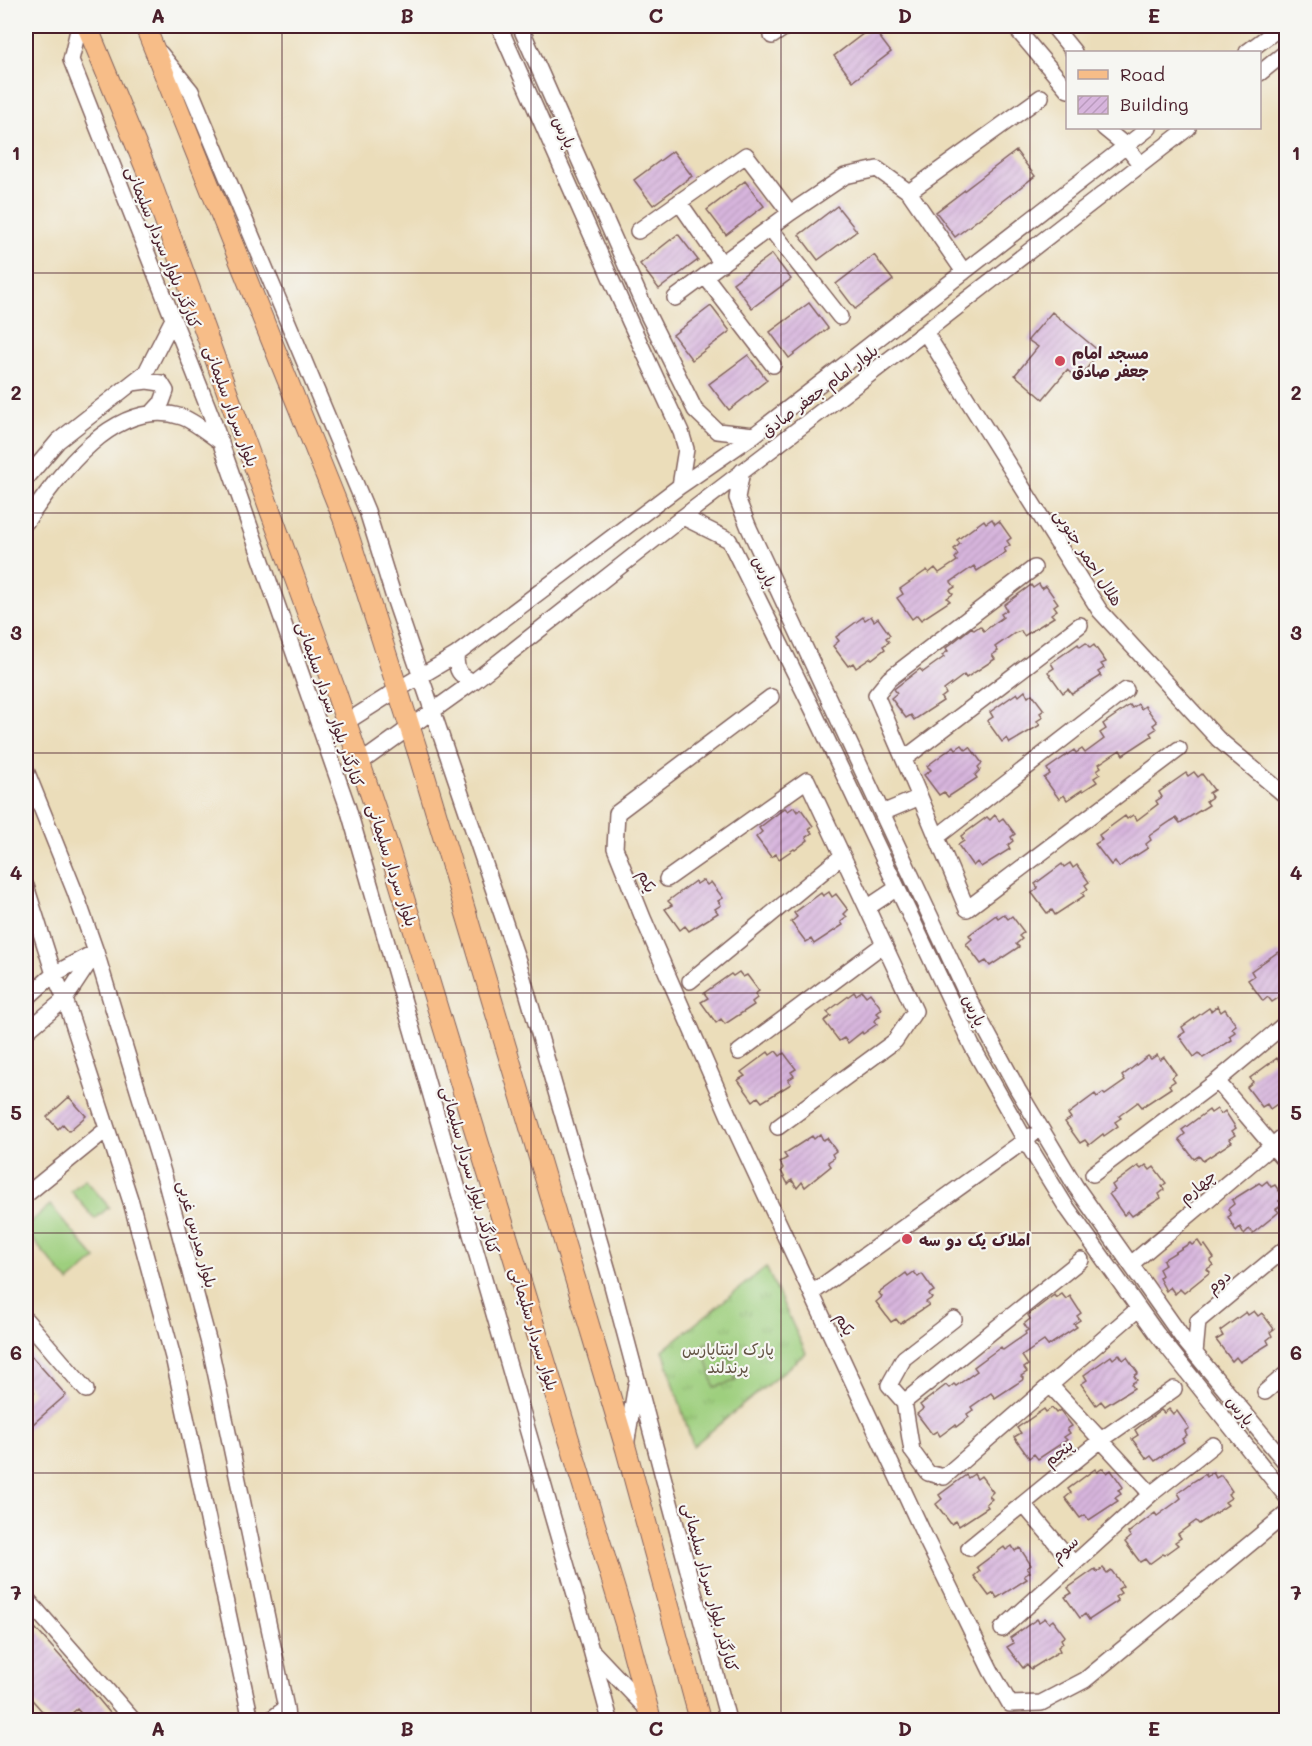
<svg xmlns="http://www.w3.org/2000/svg" width="1312" height="1746" viewBox="0 0 1312 1746" font-family="Mali,'Playpen Sans Arabic',sans-serif">
  <defs>
    <pattern id="grass-tufts" width="24" height="20" patternUnits="userSpaceOnUse" patternTransform="scale(1.5)"><rect width="24" height="20" fill="#9ecf7e"/><path d="M3 7l-1-3M5 7V3M7 7l1-3M15 17l-1-3M17 17v-4M19 17l1-3" fill="none" stroke="#8ab16d"/></pattern>
    <pattern id="building-hatch" width="6" height="6" patternUnits="userSpaceOnUse" patternTransform="scale(1.5)"><rect width="6" height="6" fill="#d7b5dd"/><path d="M-1 1l2-2M0 6l6-6M5 7l2-2" fill="none" stroke="#ba9bbe"/></pattern>
  </defs>
  <rect width="100%" height="100%" fill="#f6f6f2"/>
  <filter id="ink" filterUnits="userSpaceOnUse"><feTurbulence type="fractalNoise" baseFrequency=".0167" numOctaves="2"/><feDisplacementMap in="SourceGraphic" scale="12" xChannelSelector="R" yChannelSelector="G"/><feConvolveMatrix kernelMatrix="1 2 1 2 8 2 1 2 1" color-interpolation-filters="sRGB"/></filter>
  <filter id="wash" filterUnits="userSpaceOnUse"><feTurbulence type="fractalNoise" baseFrequency=".008" numOctaves="4" result="noise"/><feDisplacementMap in="SourceGraphic" scale="24" xChannelSelector="R" yChannelSelector="G"/><feGaussianBlur stdDeviation="1.35" result="paint"/><feColorMatrix in="noise" values="0 0 0 0 0 0 0 0 0 0 0 0 0 0 0 0 0 1.4 0 .05"/><feComposite in="paint" operator="in"/></filter>
  <g filter="url(#wash)">
    <rect width="100%" height="100%" fill="#ebddba"/>
    <path fill="url(#grass-tufts)" stroke="#747754" stroke-width="1.5" d="M766,1267l40,86 -113,93 -30,-96z"/>
    <path fill="#9ecf7e" stroke="#747754" stroke-width="1.5" d="M85,1179l24,28 -14,12 -24,-28z
      M50,1205l46,54 -27,23 -43,-50v-6z
      M725,1339l11,42 -22,6 -11,-43z"/>
    <g id="blocks">
      <path fill="url(#building-hatch)" d="M872,27l19,25 -38,29 -19,-25z
        M673,151l19,25 -39,29 -19,-25z
        M1016,151l19,25 -80,61 -19,-25z
        M745,181l19,25 -38,29 -19,-25z
        M837,206l20,25 -39,29 -19,-25z
        M678,234l20,26 -39,29 -19,-25z
        M772,254l19,25 -39,29 -19,-25z
        M874,255l19,25 -38,29 -19,-25z
        M809,303l19,25 -39,30 -19,-26z
        M711,306l19,25 -38,29 -19,-25z
        M1052,312l48,40 -22,27 -11,-9 -24,29 -28,-24 23,-28 -10,-7z
        M748,355l19,25 -38,30 -20,-26z
        M992,519l3,5 4,-3 12,17 -4,3 3,4 -6,4 2,3 -29,19 -3,-5 -23,16 4,5 -5,3 3,4 -6,4 3,3 -29,19 -4,-5 -5,4 -15,-21 6,-4 -3,-5 27,-19 2,3 6,-5 4,5 18,-12 -2,-3 3,-3 -4,-6 6,-5 -3,-4 27,-20 2,3z
        M1039,584l3,5 4,-3 12,17 -4,3 3,4 -6,4 3,3 -30,19 -3,-5 -6,2 -20,14 3,4 -6,4 3,4 -29,19 -2,-3 -20,15 2,4 -5,4 2,3 -29,19 -3,-5 -5,3 -15,-20 6,-5 -3,-4 26,-20 3,3 21,-15 -2,-2 6,-4 -2,-3 26,-21 2,3 6,-4 4,5 19,-14 -2,-3 6,-4 -3,-5 27,-20 2,3z
        M871,616l3,5 4,-3 12,17 -4,3 3,4 -6,4 2,3 -13,10 -1,-1 -15,10 -3,-5 -5,3 -15,-20 6,-5 -3,-4 27,-20 2,3z
        M1086,643l4,5 4,-3 12,17 -5,2 3,4 -6,4 3,4 -29,18 -4,-5 -5,4 -15,-21 6,-4 -3,-5 27,-19 2,3z
        M1025,691l3,6 4,-3 12,16 -4,3 3,4 -6,4 3,4 -30,18 -3,-5 -5,4 -15,-21 6,-4 -3,-5 27,-19 2,3z
        M1138,704l3,5 4,-3 12,16 -4,3 3,4 -6,4 2,3 -29,19 -3,-5 -21,14 2,3 -4,3 3,4 -6,4 3,4 -14,9 -1,-1 -15,10 -3,-5 -5,4 -15,-21 6,-4 -3,-5 27,-19 2,3 6,-4 3,4 19,-14 -4,-6 6,-4 -3,-5 27,-19 2,3z
        M962,745l4,5 4,-3 12,16 -4,4 2,3 -5,5 2,3 -29,19 -4,-5 -5,3 -15,-20 7,-5 -4,-4 27,-20 2,3z
        M1194,772l4,5 4,-3 12,16 -5,3 3,4 -6,4 3,4 -29,18 -4,-5 -5,3 -22,15 2,4 -5,4 2,4 -14,9v-1l-15,11 -4,-6 -4,4 -16,-21 7,-4 -3,-5 26,-19 2,3 6,-4 4,5 21,-16 -2,-3 6,-4 -3,-5 27,-19 2,3z
        M794,807l3,5 4,-3 12,17 -4,3 3,4 -6,4 2,3 -13,10 -1,-1 -15,10 -3,-5 -5,3 -15,-20 6,-5 -3,-4 26,-20 3,3z
        M995,815l4,6 4,-3 12,16 -4,3 2,4 -5,4 2,4 -29,18 -4,-5 -4,4 -15,-21 6,-4 -3,-5 26,-19 3,3z
        M1070,863l3,5 4,-3 12,17 -4,3 3,4 -6,4 2,3 -29,19 -3,-5 -5,3 -15,-20 6,-5 -3,-4 27,-20 2,3z
        M703,880l4,5 4,-3 12,16 -5,3 3,4 -6,4 3,4 -29,18 -4,-5 -5,4 -15,-21 7,-4 -4,-4 27,-20 2,3z
        M829,892l3,5 4,-3 12,16 -4,4 3,3 -6,5 2,3 -29,19 -3,-5 -5,3 -15,-20 6,-5 -3,-4 27,-20 2,3z
        M1004,914l4,5 4,-3 12,16 -5,4 3,3 -6,5 3,3 -29,19 -4,-5 -5,3 -15,-20 6,-5 -3,-4 27,-20 2,3z
        M1287,950v42l-15,10 -4,-5 -5,4 -15,-21 6,-4 -3,-5 27,-19 2,2z
        M739,972l4,5 4,-2 12,16 -4,3 2,4 -5,4 2,3 -29,19 -4,-5 -5,4 -15,-21 7,-4 -4,-5 27,-19 2,2z
        M862,991l4,5 4,-3 12,16 -5,4 3,3 -6,5 3,3 -14,10 -1,-2 -14,11 -4,-5 -5,3 -15,-20 7,-5 -4,-4 27,-20 2,3z
        M1217,1006l4,6 4,-3 11,16 -4,3 3,4 -6,4 3,4 -29,18 -4,-5 -5,4 -15,-21 6,-4 -3,-5 27,-19 2,3z
        M776,1051l4,5 4,-3 12,16 -5,3 3,4 -6,4 3,4 -29,18 -4,-5 -5,4 -15,-21 7,-4 -4,-4 27,-20 2,3z
        M1157,1055l3,5 4,-3 12,17 -4,3 3,4 -6,4 2,3 -29,19 -4,-5 -19,14 2,2 -6,4 3,4 -14,10 -1,-2 -14,11 -4,-5 -5,3 -15,-21 6,-4 -3,-4 27,-20 2,3 6,-4 2,2 20,-14 -3,-5 26,-20 3,3z
        M1287,1056v41l-17,12 -3,-5 -5,3 -15,-20 6,-5 -3,-4 27,-20 2,3z
        M69,1097l17,19 -17,15 -6,-7 -5,5 -11,-12z
        M1217,1109l4,5 4,-3 11,17 -4,3 3,4 -6,4 3,3 -29,19 -4,-5 -5,3 -15,-20 6,-5 -3,-4 27,-20 2,3z
        M820,1134l3,6 4,-2 9,13 -4,3 2,4 -6,4 3,4 -26,21 -3,-5 -5,6 -5,-8 -4,4 -7,-13 2,-3 -3,-6 7,-4 -3,-4 28,-18 2,3z
        M1146,1165l4,5 4,-3 12,16 -4,3 2,4 -5,4 2,4 -29,18 -4,-5 -4,4 -15,-21 6,-4 -3,-5 26,-19 3,3z
        M1267,1181l4,6 4,-2 9,13 -5,3 3,4 -6,4 3,3 -26,21 -4,-4 -5,5 -4,-7 -4,4 -8,-14 3,-2 -3,-6 6,-5 -2,-4 27,-17 3,2z
        M1198,1241l4,6 3,-2 9,13 -4,3 3,4 -6,4 3,3 -26,21 -4,-4 -5,5 -5,-7 -4,4 -7,-13 3,-3 -3,-6 6,-4 -2,-5 27,-17 2,2z
        M914,1272l4,5 4,-3 12,17 -5,3 3,4 -6,4 3,3 -29,19 -4,-5 -5,3 -15,-20 6,-5 -3,-4 27,-20 2,3z
        M1062,1294l4,5 4,-3 11,17 -4,3 3,4 -6,4 3,3 -29,19 -4,-5 -22,15 6,9 -4,3 3,4 -6,4 3,3 -29,19 -4,-5 -20,14 2,3 -6,4 2,3 -13,10 -1,-2 -15,11 -3,-5 -5,3 -15,-20 6,-5 -3,-4 26,-20 3,3 5,-4 2,2 21,-15 -3,-4 16,-12 11,-8 2,3 23,-16 -1,-2 3,-2 -4,-6 6,-5 -2,-4 26,-20 2,3z
        M1254,1311l4,5 4,-3 12,16 -4,3 2,4 -5,4 2,4 -29,18 -4,-5 -4,4 -16,-21 7,-4 -3,-5 26,-19 2,3z
        M26,1350l40,45 -40,35v-30l8,-8 -8,-9z
        M1119,1354l4,6 4,-3 11,16 -4,3 3,4 -6,4 3,4 -29,18 -4,-5 -5,4 -15,-21 6,-4 -3,-5 27,-19 2,3z
        M1052,1408l4,5 4,-3 12,16 -5,3 3,4 -6,4 3,3 -29,19 -4,-5 -5,4 -15,-21 7,-4 -4,-5 27,-19 2,3z
        M1169,1409l4,5 4,-3 12,17 -4,3 2,4 -5,4 2,3 -29,19 -4,-5 -4,3 -15,-20 6,-4 -3,-5 26,-20 3,3z
        M1103,1468l4,5 4,-3 12,17 -5,3 3,4 -6,4 3,3 -29,19 -4,-5 -5,3 -15,-20 6,-5 -3,-4 27,-20 2,3z
        M1213,1472l3,6 5,-3 11,16 -4,3 3,4 -6,4 3,3 -29,19 -3,-3 -18,13 3,4 -6,4 3,3 -14,10 -1,-1 -14,10 -4,-5 -5,3 -15,-20 6,-5 -3,-4 27,-20 2,3 18,-13 6,-5 -3,-5 16,-12 11,-7 2,3z
        M974,1474l3,5 4,-3 12,16 -4,4 3,3 -6,5 2,3 -29,19 -3,-5 -5,3 -15,-20 6,-5 -3,-4 27,-20 2,3z
        M1012,1546l3,5 5,-3 11,17 -4,3 3,4 -6,4 3,3 -30,19 -3,-5 -5,3 -15,-20 6,-5 -3,-4 27,-20 2,3z
        M1103,1568l4,5 4,-3 12,16 -5,3 3,4 -6,4 3,4 -29,19 -4,-6 -5,4 -15,-21 7,-4 -4,-5 27,-19 2,3z
        M26,1618l69,77 21,25h-29l-10,-11 -13,11h-14l-24,-27z
        M1045,1618l4,5 4,-3 12,16 -4,3 2,4 -5,4 2,4 -29,18 -4,-5 -4,4 -16,-21 7,-4 -4,-5 27,-19 2,3z"/>
    </g>
  </g>
  <g filter="url(#ink)">
    <use href="#blocks" fill-opacity="0" stroke="#82625d" stroke-width="1.5"/>
    <g fill="none" stroke-linecap="round" stroke-linejoin="round">
      <g stroke="#82625d" stroke-width="18">
        <path id="minor" d="M79,26l-8,34 140,355 137,393 243,842 19,70
          M499,26l131,296 51,110 5,17 -6,37
          M520,26l127,287 48,97 22,21 37,4
          M1014,26l54,64
          M1053,26l21,26
          M772,36l15,-10
          M1247,52l35,-26
          M160,53l31,38 176,420 27,87 124,363 91,313 119,446
          M1260,73l26,-21
          M1104,128l22,18 14,18
          M909,192l132,-95
          M679,202l43,62
          M770,228l70,89
          M638,231l108,-76 44,58
          M705,276l68,89
          M675,298l115,-85 55,-37 32,-7 32,23 55,80
          M925,332l175,279 118,128 68,57
          M132,383l15,-2 14,2 5,8 -4,11 -10,11
          M742,471l-5,27 12,30 219,469 50,93 58,97 108,153 102,123
          M26,479l32,-38 88,-69 27,-53
          M683,517l46,23 85,172 158,334 53,94 40,65 92,129 129,162
          M26,522c33,-47 89,-127 156,-105 12,4 28,18 39,25
          M456,655c0,16 3,20 17,27
          M771,697l-154,116 -2,35 28,70 85,196 199,427 64,130 19,33 31,-1 44,-23 201,-166
          M345,723l52,-33 59,-35 224,-169 74,-51 395,-307
          M904,759l176,-134
          M360,763l113,-81 210,-165 242,-185 263,-204
          M26,770l49,122 21,60 69,227 45,168 76,361 1,12
          M920,797l47,112 212,-160
          M882,813l38,-16 -44,-102 13,-16 145,-111
          M937,837l189,-147
          M667,879l140,-99 60,128
          M26,886l28,88 11,25 66,203 43,159 77,359
          M690,981l152,-125
          M26,999l28,-25 39,-21
          M1286,1023l-69,58 69,81
          M26,1032l39,-33 31,-47
          M739,1052l145,-108
          M778,1127l117,-86 20,-30 -48,-103 30,-20
          M1093,1174l124,-93
          M26,1195l81,-66
          M1081,1260l-177,142 8,49 16,22 16,4 194,-168
          M1131,1264l155,-130
          M812,1293l219,-157
          M26,1320l60,70
          M1195,1353l3,-32 88,-73
          M1265,1392l21,-18
          M904,1402l-15,-17 15,-27 50,-39
          M626,1446l10,-62
          M1151,1494l62,-49
          M1023,1504l51,60
          M969,1548l132,-108 73,-51
          M26,1598l107,122
          M1002,1629l149,-135 -101,-109
          M593,1652l54,57
          M270,1720l16,-12"/>
      </g>
      <g stroke="#82625d" stroke-width="22">
        <path id="major" d="M87,26l61,148 187,515 54,160 236,774 26,97
          M145,26l198,492 76,238 207,693 74,271"/>
      </g>
      <use href="#minor" stroke="#fff" stroke-width="15"/>
      <use href="#major" stroke="#f7bd88" stroke-width="20"/>
    </g>
  </g>
  <path fill="none" stroke="#4a1f2b" stroke-width="1.5" stroke-opacity="0.55" d="M282,26v1694M531,26v1694M781,26v1694M1030,26v1694M26,273h1260M26,513h1260M26,753h1260M26,993h1260M26,1233h1260M26,1473h1260"/>
  <g fill="#d1495b" stroke="#f6f6f2" stroke-width="2">
    <circle cx="1060" cy="361" r="6"/>
    <circle cx="907" cy="1239" r="6"/>
  </g>
  <g text-anchor="middle" dominant-baseline="central" stroke-width="4.5" stroke-linejoin="round" paint-order="stroke">
    <g font-size="16" fill="#4a1f2b" stroke="#f6f6f2">
      <text transform="translate(565 132) rotate(66)">پارس</text>
      <text transform="translate(164 247) rotate(68)">کنارگذر بلوار سردار سلیمانی</text>
      <text transform="translate(819 390) rotate(-37)">بلوار امام جعفر صادق</text>
      <text transform="translate(232 406) rotate(70)">بلوار سردار سلیمانی</text>
      <text transform="translate(1089 557) rotate(57)">هلال احمر جنوبی</text>
      <text transform="translate(765 571) rotate(63)">پارس</text>
      <text transform="translate(331 704) rotate(71)">کنارگذر بلوار سردار سلیمانی</text>
      <text transform="translate(393 865) rotate(72)">بلوار سردار سلیمانی</text>
      <text transform="translate(648 881) rotate(68)">یکم</text>
      <text transform="translate(975 1010) rotate(64)">پارس</text>
      <text transform="translate(471 1170) rotate(74)">کنارگذر بلوار سردار سلیمانی</text>
      <text transform="translate(1197 1186) rotate(-40)">چهارم</text>
      <text transform="translate(198 1234) rotate(75)">بلوار مدرس غربی</text>
      <text transform="translate(1218 1281) rotate(-40)">دوم</text>
      <text transform="translate(846 1324) rotate(65)">یکم</text>
      <text transform="translate(535 1329) rotate(73)">بلوار سردار سلیمانی</text>
      <text transform="translate(1241 1410) rotate(51)">پارس</text>
      <text transform="translate(1058 1452) rotate(-39)">پنجم</text>
      <text transform="translate(1064 1548) rotate(-42)">سوم</text>
      <text transform="translate(711 1587) rotate(75)">کنارگذر بلوار سردار سلیمانی</text>
    </g>
    <g font-size="16" font-weight="bold" fill="#4a1f2b" stroke="#f6f6f2" text-anchor="start">
      <text x="1072" y="352">مسجد امام<tspan x="1072" dy="18">جعفر صادق</tspan></text>
      <text x="919" y="1239">املاک یک دو سه</text>
    </g>
    <g font-size="16" fill="#635444" stroke="#f6f6f2">
      <text x="728" y="1348">پارک اینتاپارس<tspan x="728" dy="18">پرندلند</tspan></text>
    </g>
  </g>
  <rect width="1312" height="1746" fill="none" stroke="#f6f6f2" stroke-width="66"/>
  <rect x="1066" y="51" width="195" height="78" fill="#f6f6f2" stroke="#b1a0a2" stroke-width="1.5"/>
  <rect x="1078" y="70" width="30" height="9" fill="#f7bd88" stroke="#b1a0a2" stroke-width="1.5"/>
  <text x="1120" y="81" font-size="18" fill="#4a1f2b">Road</text>
  <rect x="1078" y="96" width="30" height="18" fill="url(#building-hatch)" stroke="#b1a0a2" stroke-width="1.5"/>
  <text x="1120" y="111" font-size="18" fill="#4a1f2b">Building</text>
  <rect x="33" y="33" width="1246" height="1680" fill="none" stroke="#4a1f2b" stroke-width="2"/>
  <g font-size="20" text-anchor="middle" font-weight="bold" fill="#4a1f2b">
    <text x="158" y="23">A</text>
    <text x="407" y="23">B</text>
    <text x="656" y="23">C</text>
    <text x="905" y="23">D</text>
    <text x="1154" y="23">E</text>
    <text x="16" y="160">1</text>
    <text x="1296" y="160">1</text>
    <text x="16" y="400">2</text>
    <text x="1296" y="400">2</text>
    <text x="16" y="640">3</text>
    <text x="1296" y="640">3</text>
    <text x="16" y="880">4</text>
    <text x="1296" y="880">4</text>
    <text x="16" y="1120">5</text>
    <text x="1296" y="1120">5</text>
    <text x="16" y="1360">6</text>
    <text x="1296" y="1360">6</text>
    <text x="16" y="1600">7</text>
    <text x="1296" y="1600">7</text>
    <text x="158" y="1736">A</text>
    <text x="407" y="1736">B</text>
    <text x="656" y="1736">C</text>
    <text x="905" y="1736">D</text>
    <text x="1154" y="1736">E</text>
  </g>
</svg>
